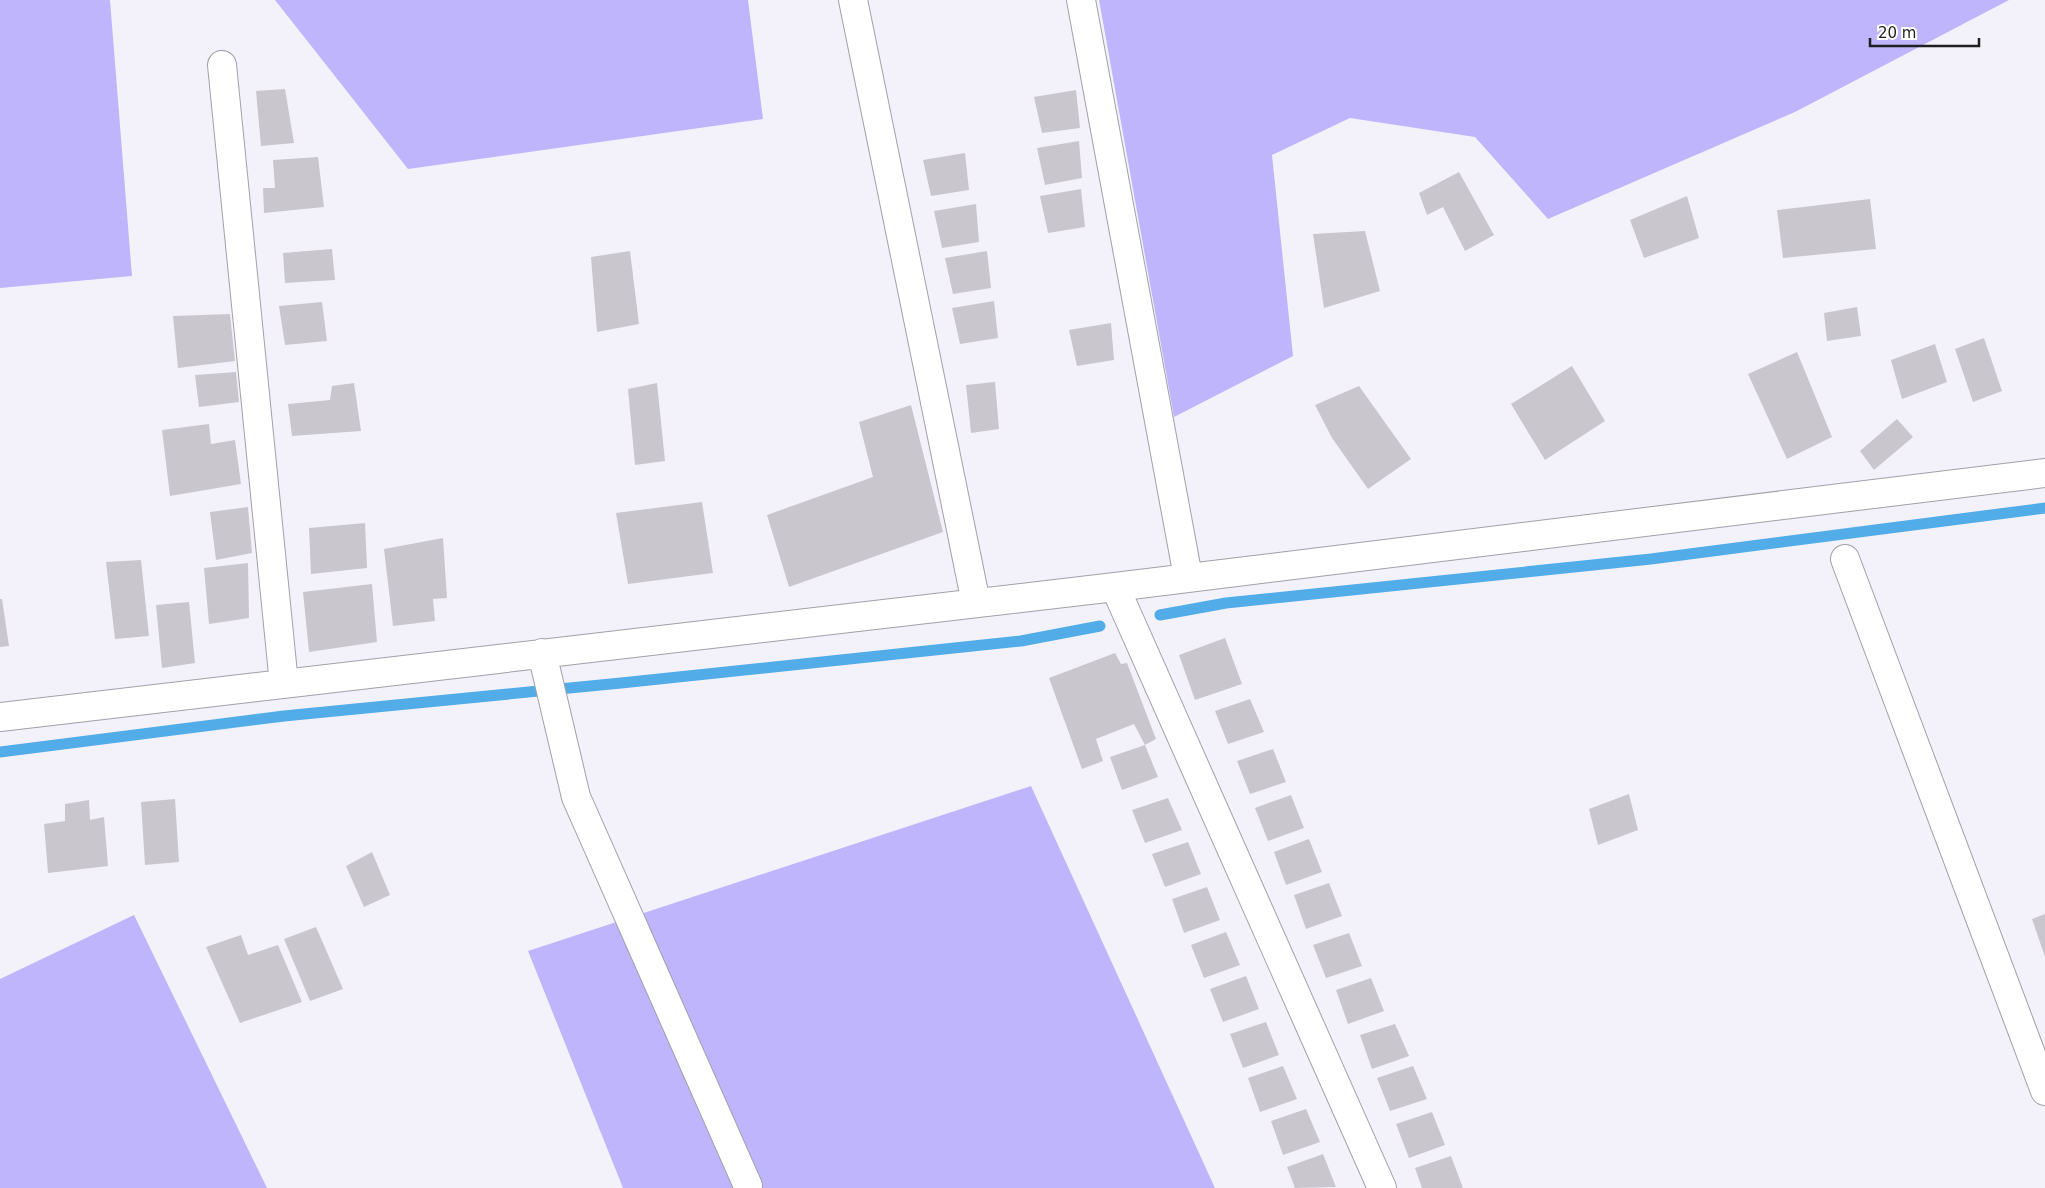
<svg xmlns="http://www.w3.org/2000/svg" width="2045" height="1188" viewBox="0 0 2045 1188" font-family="'DejaVu Sans',sans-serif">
  <rect width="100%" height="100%" fill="#f3f2fb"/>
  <path fill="#bfb5fd" d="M0,0h110l22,276 -132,12z
    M275,0h473l15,119 -355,50z
    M1099,0h910l-214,112 -247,107 -73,-82 -125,-19 -78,37 21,201 -119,61z
    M1031,786l184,402h-592l-95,-237z
    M134,915l133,273h-267v-209z"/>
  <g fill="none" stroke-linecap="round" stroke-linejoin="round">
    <path stroke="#51ace7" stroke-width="11" d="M1160,615l66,-12 425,-44 394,-51
      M0,752l284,-36 337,-33 400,-42 79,-15"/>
  </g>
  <path fill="#cac6ce" d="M285,89l9,54 -33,3 -5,-55z
    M1076,90l4,38 -38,5 -8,-36z
    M1079,141l3,37 -37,7 -8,-37z
    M965,153l4,37 -38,6 -8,-36z
    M318,157l6,50 -60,6 -1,-25h12l-2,-28z
    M1459,172l35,63 -29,16 -22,-44 -16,8 -8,-22z
    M1081,189l4,38 -37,6 -8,-37z
    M1687,196l12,42 -55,20 -14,-38z
    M1870,199l6,50 -93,9 -6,-48z
    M976,204l3,38 -37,6 -8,-37z
    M1365,231l15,60 -56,17 -11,-74z
    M332,249l3,31 -50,3 -2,-30z
    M630,251l9,73 -42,8 -6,-75z
    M987,251l4,37 -38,6 -8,-36z
    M994,301l4,37 -38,6 -8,-36z
    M322,302l5,39 -42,4 -6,-39z
    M1857,307l4,29 -34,5 -3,-28z
    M230,314l5,47 -57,7 -5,-52z
    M1111,323l3,37 -37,6 -8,-36z
    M1984,338l18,53 -29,11 -18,-53z
    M1935,344l12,38 -45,17 -11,-39z
    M1797,352l35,85 -45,22 -39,-85z
    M1572,366l33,55 -60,39 -34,-56z
    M236,372l3,30 -40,5 -4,-32z
    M995,382l4,47 -28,4 -5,-48z
    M354,383l7,48 -69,5 -4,-32 42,-4 2,-14z
    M657,383l8,78 -30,4 -7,-76z
    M1359,386l52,73 -43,30 -36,-51 -17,-33z
    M911,405l32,127 -154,55 -22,-72 106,-38 -14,-55z
    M1897,419l16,18 -39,33 -14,-19z
    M209,424l2,20 24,-4 6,44 -71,12 -8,-66z
    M702,502l11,71 -85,11 -12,-71z
    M248,507l4,46 -36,7 -6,-48z
    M365,523l2,45 -56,6 -2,-46z
    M443,538l4,60 -14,1 2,22 -42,5 -9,-77z
    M141,560l8,76 -34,3 -9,-77z
    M248,563l1,55 -40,6 -5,-56z
    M372,584l5,58 -68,10 -6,-60z
    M0,599h2l7,47 -9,1z
    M189,602l6,61 -33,5 -6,-63z
    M1225,638l17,46 -47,16 -16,-45z
    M1115,653l6,11 6,-1 29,76 -11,6 -11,-21 -38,15 7,22 -21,8 -33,-91z
    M1250,699l14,33 -36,12 -13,-33z
    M1145,745l13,32 -36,13 -12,-33z
    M1273,749l13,33 -36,12 -13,-33z
    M1629,794l9,36 -40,15 -9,-36z
    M1291,795l13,33 -36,13 -13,-33z
    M1168,798l14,32 -37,13 -13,-33z
    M175,799l4,63 -34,3 -4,-63z
    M89,800l1,20 14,-3 4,49 -60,7 -4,-49 21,-3v-17z
    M1309,839l13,33 -36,13 -12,-33z
    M1188,842l13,32 -36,13 -13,-33z
    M372,852l18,43 -26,12 -18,-41z
    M1329,883l13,33 -36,13 -12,-34z
    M1207,887l13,33 -36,13 -12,-34z
    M2045,914v43l-13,-38z
    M316,927l27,62 -33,12 -26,-62z
    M1226,932l14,33 -36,13 -13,-33z
    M1349,933l13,33 -36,12 -13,-33z
    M241,935l7,20 30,-10 24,57 -62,21 -34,-76z
    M1246,976l13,33 -36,13 -13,-33z
    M1371,978l13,33 -36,13 -12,-34z
    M1266,1022l13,33 -36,13 -13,-34z
    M1395,1024l14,32 -37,13 -12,-34z
    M1283,1066l14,33 -37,13 -12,-34z
    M1413,1066l14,33 -37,12 -13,-33z
    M1306,1109l14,33 -37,13 -12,-34z
    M1432,1112l13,33 -36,13 -13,-34z
    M1323,1154l13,33 -41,1 -8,-21z
    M1451,1156l12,32h-41l-7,-20z"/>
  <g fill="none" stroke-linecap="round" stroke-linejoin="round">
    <g stroke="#a0a0a8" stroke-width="30">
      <path id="minor" d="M853,0l123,603
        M1081,0l107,577
        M222,65l62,619
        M1845,559l200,532
        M1115,587l267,601
        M542,653l34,144 172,389
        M0,717l1115,-130 930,-114"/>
    </g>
    <use href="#minor" stroke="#fff" stroke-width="28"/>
  </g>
  <path d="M1870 38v8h109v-8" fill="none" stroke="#1f1f22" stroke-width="2.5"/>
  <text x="1878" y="38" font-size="15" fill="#1f1f22" stroke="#ffffff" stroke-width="4" paint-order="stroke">20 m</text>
</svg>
